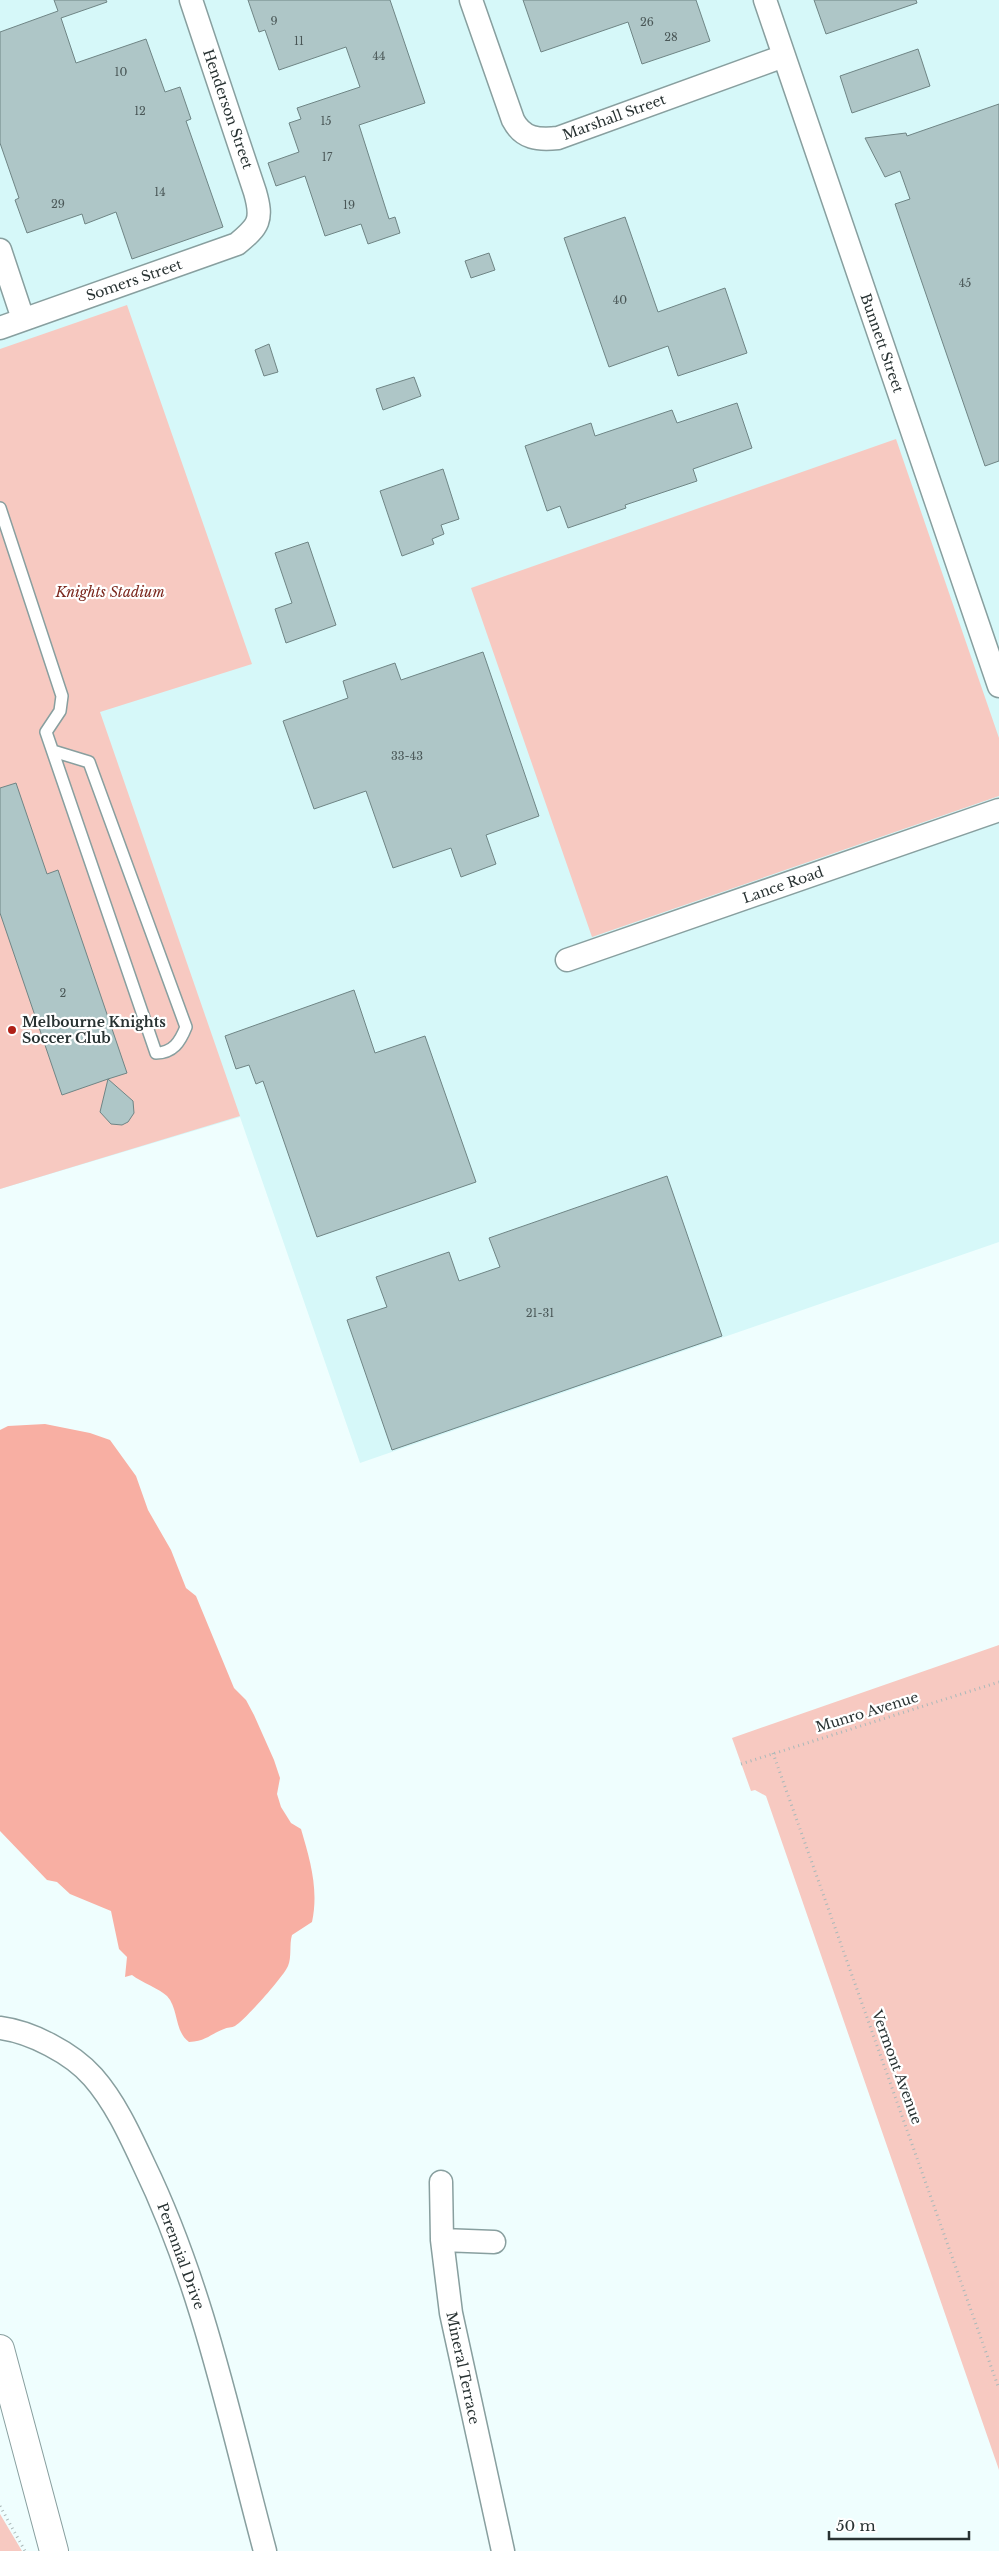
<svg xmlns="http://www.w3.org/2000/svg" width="999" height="2551" viewBox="0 0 999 2551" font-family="'Libre Baskerville',serif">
  <rect width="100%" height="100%" fill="#effefe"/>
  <path fill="#d6f8f9" d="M0,0h999v1242l-639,221 -120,-346 -240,72z"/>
  <path fill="#f7c9c1" d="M127,305l125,359 -152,48 140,404 -240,73v-840z
    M896,439l103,299v58l-407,141 -121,-349z
    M999,1645v825l-233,-674 -11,-6 -4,1 -19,-53z
    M0,2514l22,37h-22z"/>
  <path fill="#f8afa3" d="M45,1424l45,9 20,7 26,36 12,34 23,40 15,38 10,8 38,92 12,12 8,15 20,45 6,18 -3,16 4,13 10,16 10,6c9,31 18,60 11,93l-20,13c-3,10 0,22 -4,31 -4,10 -43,54 -53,60 -3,2 -8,1 -11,3 -14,5 -17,12 -35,13 -15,-11 -10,-33 -22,-46 -7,-7 -26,-14 -35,-21l-7,2 2,-20 -8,-8 -8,-38 -41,-17 -13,-12 -10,-2 -47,-49v-401l8,-4z"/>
  <path fill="#aec6c7" stroke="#6f8585" d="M54,0h52l1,2 -46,16 15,45 70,-24 19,53 15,-5 11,32 -5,2 37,106 -91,32 -16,-47 -31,12 -3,-10 -55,19 -12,-33 4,-2 -19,-55v-111l58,-21z
    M248,0h142l35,103 -66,22 30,94 6,-2 5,16 -32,11 -7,-20 -36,12 -20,-60 -29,10 -8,-23 31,-11 -10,-29 12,-4 -4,-11 63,-21 -14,-40 -67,23 -14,-40 -6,2z
    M523,0h173l14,41 -68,23 -14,-42 -87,30z
    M814,0h102l1,3 -91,31z
    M918,49l12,37 -78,27 -12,-37z
    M999,104v357l-14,5 -90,-262 15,-5 -10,-28 -15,6 -20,-39 41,-5 1,3z
    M625,217l33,95 67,-24 22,65 -69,23 -10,-30 -59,21 -45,-129z
    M489,253l6,17 -24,8 -6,-17z
    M269,344l9,28 -14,4 -9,-26z
    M414,377l7,19 -38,14 -7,-21z
    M737,403l15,45 -59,21 4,12 -72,24 1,3 -58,20 -8,-22 -13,5 -22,-65 66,-23 4,13 77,-26 5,13z
    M443,469l16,50 -18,6 3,9 -12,5 2,5 -32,12 -22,-65z
    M308,542l28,83 -50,18 -11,-34 17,-6 -17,-50z
    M483,652l56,164 -53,19 10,29 -35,13 -10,-29 -58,20 -27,-77 -52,18 -31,-88 65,-23 -5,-17 52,-18 6,17z
    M16,783l31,91 11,-4 69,203 -19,6 25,22 1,12 -6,9 -6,3 -11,-1 -11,-12 8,-33 -46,16 -62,-182v-125z
    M354,990l21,63 50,-17 51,146 -159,55 -54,-156 -7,3 -7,-19 -13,4 -11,-33z
    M667,1176l55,160 -330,114 -45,-130 40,-13 -11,-30 73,-25 10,29 41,-14 -11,-29z"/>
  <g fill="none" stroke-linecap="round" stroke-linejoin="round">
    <g stroke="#889f9f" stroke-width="14">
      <path id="lane" d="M0,508l62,188 -2,15 -14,21 110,321c17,0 24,-11 30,-26l-97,-265 -36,-11"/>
    </g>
    <g stroke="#889f9f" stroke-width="25">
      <path id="street" d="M471,0l42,120c10,19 25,20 45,18l226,-82
        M765,0l234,686
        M0,250l23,69
        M0,328l237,-84c22,-18 26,-24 18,-52l-64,-192
        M567,960l432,-150
        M0,2028c31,4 72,25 93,49 22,25 37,58 51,88 59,122 86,256 121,386
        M441,2182l1,58 9,73 52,238
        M442,2240l52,2"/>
    </g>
    <g stroke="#889f9f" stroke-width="30">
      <path id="secondary" d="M0,2349l54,202"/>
    </g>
    <path stroke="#abb9b9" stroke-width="3" stroke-dasharray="1 4" stroke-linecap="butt" d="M773,1753l226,636
      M741,1764l258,-82
      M0,2506l25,45"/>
    <use href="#lane" stroke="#fff" stroke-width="11"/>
    <use href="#street" stroke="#fff" stroke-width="22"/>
    <use href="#secondary" stroke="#fff" stroke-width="28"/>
  </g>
  <circle fill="#b02016" stroke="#fff" stroke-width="2" cx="12" cy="1030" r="5"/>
  <g text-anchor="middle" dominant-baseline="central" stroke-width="4.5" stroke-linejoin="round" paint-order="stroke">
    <g font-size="11" fill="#4a5757">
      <text x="274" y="21">9</text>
      <text x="647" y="22">26</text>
      <text x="671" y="37">28</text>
      <text x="299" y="41">11</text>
      <text x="379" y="56">44</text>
      <text x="121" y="72">10</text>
      <text x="140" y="111">12</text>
      <text x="326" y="121">15</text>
      <text x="327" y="157">17</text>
      <text x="160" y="192">14</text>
      <text x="58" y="204">29</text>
      <text x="349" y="205">19</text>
      <text x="965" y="283">45</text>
      <text x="620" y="300">40</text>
      <text x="407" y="756">33-43</text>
      <text x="63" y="993">2</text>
      <text x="540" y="1313">21-31</text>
    </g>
    <g font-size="14" fill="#283232" stroke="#fff">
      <text transform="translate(228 109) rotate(71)">Henderson Street</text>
      <text transform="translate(614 117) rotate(-20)">Marshall Street</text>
      <text transform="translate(134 280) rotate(-19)">Somers Street</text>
      <text transform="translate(882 343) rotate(71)">Bunnett Street</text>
      <text transform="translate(783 885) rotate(-19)">Lance Road</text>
      <text transform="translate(867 1712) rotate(-17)">Munro Avenue</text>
      <text transform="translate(897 2067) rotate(70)">Vermont Avenue</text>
      <text transform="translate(181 2256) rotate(70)">Perennial Drive</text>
      <text transform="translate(463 2368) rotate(78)">Mineral Terrace</text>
    </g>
    <g font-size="14" font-style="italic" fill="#7b281e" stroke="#fff">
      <text x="110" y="592">Knights Stadium</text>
    </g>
    <g font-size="14" font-weight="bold" fill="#283232" stroke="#fff" text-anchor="start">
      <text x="22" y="1022">Melbourne Knights<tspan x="22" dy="16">Soccer Club</tspan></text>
    </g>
  </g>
  <path d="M829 2531v8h140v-8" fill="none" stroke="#283232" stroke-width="2.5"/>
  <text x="836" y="2531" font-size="15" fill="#283232" stroke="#ffffff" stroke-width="4" paint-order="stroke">50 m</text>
</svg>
